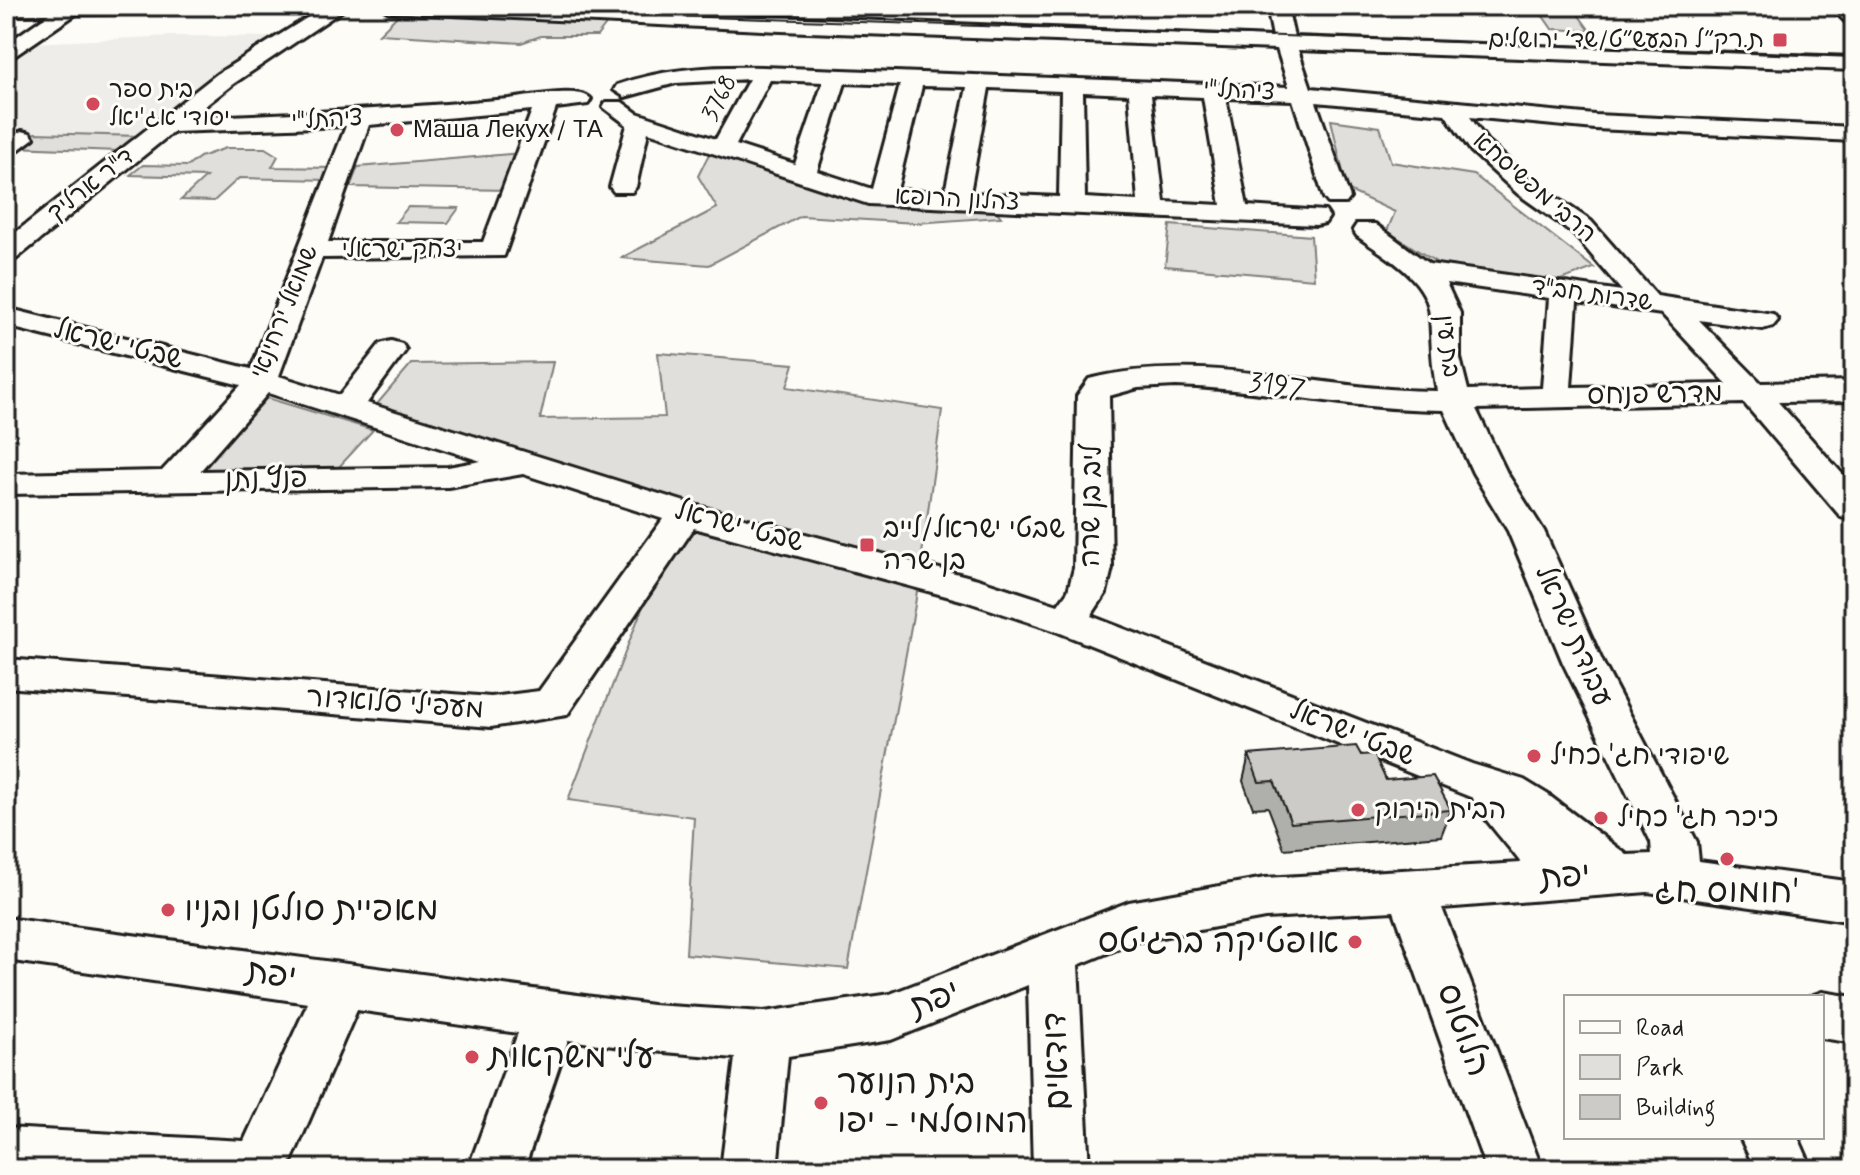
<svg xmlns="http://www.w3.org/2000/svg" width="1860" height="1175" viewBox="0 0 1860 1175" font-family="Mynerve,'Playpen Sans Hebrew',sans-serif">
  <rect width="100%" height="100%" fill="#fdfcf7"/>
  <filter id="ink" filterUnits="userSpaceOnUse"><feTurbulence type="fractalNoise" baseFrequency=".0125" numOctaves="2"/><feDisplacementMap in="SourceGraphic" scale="16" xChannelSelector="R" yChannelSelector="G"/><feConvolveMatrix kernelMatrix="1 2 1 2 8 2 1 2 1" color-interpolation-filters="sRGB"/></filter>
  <g filter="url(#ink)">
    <path fill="#eeede9" d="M172,36l109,1 -63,39 -80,60 -132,-4v-74l27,-15z"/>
    <path fill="#e0dfdb" stroke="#7e7e7c" stroke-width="2" d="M1536,6h36l18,25 -38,-2z
      M403,10l205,12 -11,14h-56l-20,7 -142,-9z
      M1331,120l49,7 11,35 83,13 120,93 -36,13 -103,-7 -68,-43 8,-19 -48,-22z
      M35,133l103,3 -20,15 -103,-4z
      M226,148h39l13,8 -6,11 62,1 -5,12 -90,-2 -25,23 -33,-1 25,-23 -76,-2 13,-10 45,1 12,-9z
      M711,150l138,47 144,10 8,10 -85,6 -115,-7 -92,49 -88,-7 96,-50 -19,-32z
      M522,153l-14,37 -158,-3 8,-20z
      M408,207l51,1 -11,15 -52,-1z
      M1170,225l141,11 3,43 -149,-13z
      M658,353l136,11 -7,23 155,23 -27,195 -67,364 -162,-15 8,-137 -126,-17 77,-199 55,-89 -328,-102 39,-46 142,-2 -13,57 125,-2z
      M267,398l106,32 -35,38 -138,4z"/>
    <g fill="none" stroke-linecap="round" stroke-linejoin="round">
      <g stroke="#1c1c1c" stroke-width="6">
        <path id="minor" d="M6,6h182l-10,6 -102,2 -63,43 -7,2v-15l43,-30 -43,1z
          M326,6h23l-116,78 -42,33c106,-3 212,-9 318,-18 17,-2 72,-13 82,0l-3,5 -32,4 -52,148 -182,2 -43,118 61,19 40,-51 11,-3 11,3 4,6 -39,53 331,103 280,73 80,26 10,-14 6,-23 3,-172 12,-17c116,-29 231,12 348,12 -6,-28 -5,-48 -7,-75 -2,-38 -46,-60 -73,-80l-4,-6 4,-6h18l54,40 193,27 -49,-58 -55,-39 -47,-43 -26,-37 -129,-12 34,96 -4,5h-18l-4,-5 -31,-98 -67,-2 21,108 78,5 4,6 -4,6 -9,2 -448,-21 -220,-72 -12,55 -4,5h-18l-4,-5 17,-62 -24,-18 3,-5h16l15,11 79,26 33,-60 -73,4 -51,14 -11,-7 3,-5c48,-17 96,-19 146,-18l526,20 -12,-38 -496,-18 -392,-19 -10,-6h131l763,31 -6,-31h20l7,31 560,21v12l-556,-20 13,38 284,27 259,12v14l-259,-12 -125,-12 17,24 49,43 55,37 66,75 116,18 5,6 -5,6 -10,3 -64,-9 62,63 93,-2v20l-76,1 76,85v33l-13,-3 -97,-114 -268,6 31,64 37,58 59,132 94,179 2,19 155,21v40l-206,-30 -206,16 100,261h-56l-92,-258 -129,7 -131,24 -56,23 11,204h-56l-5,-184 -137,55 -103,16 -11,113h-56l14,-111 -83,-7 -84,-11 -44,129h-56l50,-136 -161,-23 -69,159h-282v-41l238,13 64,-138 -302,-43v-42l646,87 112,7 126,-18 239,-92 136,-24 256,-15c-11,-16 -44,-51 -48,-65l-420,-168 -88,-29 -271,-73 -127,187 -76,12 -485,-40v-28l485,38 48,-6 124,-172 -140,-45 -75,13 -442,7v-20l156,-3 79,-86 -235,-59v-18l245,61 95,-243 -173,6 -157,127 -10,2v-21l211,-166zM770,80l53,2 -28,82 -59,-19zM845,83l55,2 -28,104 -55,-18zM922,86l45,1 -22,105 -48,-2zM989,88l72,3 -2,106 -89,-4zM1083,92l46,2 9,107 -53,-3zM1151,95l52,2 18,108 -57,-3zM532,110l-49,132h-155l41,-117zM1446,283l103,15 -7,90 -74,2 -8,-32v-45zM1577,302l85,12 65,70 -156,3zM1176,386c90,3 177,24 268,24l29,63 35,58 55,132 88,179 1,12 -25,1 -80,-61 -23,-14 -52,-16 -381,-148 15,-23 6,-25 -3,-172 29,-8zM268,393l213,68 -33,6 -248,4z
          M1829,6h22l3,3v16l-7,-2z
          M22,131l8,2 4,5 -20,15 -8,2v-17z
          M1822,992l32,5v46l-32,-5v-41h-14z
          M1740,1137h58l14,32h-57z"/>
      </g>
      <use href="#minor" fill="#fdfcf7" fill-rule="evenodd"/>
      <path stroke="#1c1c1c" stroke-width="2" d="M468,6l210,10 1176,39
        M6,7l66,-1"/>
    </g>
    <path fill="#afafac" stroke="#1c1c1c" stroke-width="2" d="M1249,755h112l25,25 65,30 -10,26 -157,13 -16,-42 -15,1 -10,-27z"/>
    <path fill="#cccbc8" stroke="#1c1c1c" stroke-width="2" d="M1356,746l5,9 13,-1 12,26 47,-4 18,34 -160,13 -17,-42 -15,1 -10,-27z"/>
  </g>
  <g fill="#d1495b" stroke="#fdfcf7" stroke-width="3">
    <rect x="1772" y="32" width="16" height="16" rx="4"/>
    <circle cx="93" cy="104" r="8"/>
    <circle cx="397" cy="130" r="8"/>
    <rect x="859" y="537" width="16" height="16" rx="4"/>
    <circle cx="1534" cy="756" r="8"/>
    <circle cx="1358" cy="810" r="8"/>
    <circle cx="1601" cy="818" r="8"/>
    <circle cx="1727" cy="859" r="8"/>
    <circle cx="168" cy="910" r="8"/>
    <circle cx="1355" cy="942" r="8"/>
    <circle cx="472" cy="1057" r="8"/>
    <circle cx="821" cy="1103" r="8"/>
  </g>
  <g text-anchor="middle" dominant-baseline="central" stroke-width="6" stroke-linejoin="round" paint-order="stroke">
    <g font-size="24" fill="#1c1c1c" stroke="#fdfcf7" text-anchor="start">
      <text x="1764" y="40" text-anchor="end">ת.רק״ל הבעש״ט/שד׳ ירושלים</text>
      <text x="109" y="90">בית ספר<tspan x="109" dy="28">יסודי אג'יאל</tspan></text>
      <text x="413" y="130">Маша Лекух / ТА</text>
    </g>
    <g font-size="24" fill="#1c1c1c" stroke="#fdfcf7">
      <text transform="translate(1239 91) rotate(3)">ציהתל"י</text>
      <text transform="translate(720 98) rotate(-62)">3768</text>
      <text transform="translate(327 120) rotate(-3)">ציהתל"י</text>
      <text transform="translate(91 185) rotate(-38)">ד"ר ארליך</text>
      <text transform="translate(1534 188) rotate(41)">הרבי מפשיסחא</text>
      <text transform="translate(957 200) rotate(3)">צהלון הרופא</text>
      <text x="402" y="250">יצחק ישראלי</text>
      <text transform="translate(1592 295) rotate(8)">שדרות חב"ד</text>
      <text transform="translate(285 312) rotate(-68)">שמואל ירחינאי</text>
      <text transform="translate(1447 346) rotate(83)">בת עין</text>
    </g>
    <g font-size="28" fill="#1c1c1c" stroke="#fdfcf7">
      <text transform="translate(118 345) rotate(14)">שבטי ישראל</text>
      <text transform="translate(1277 387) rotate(9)">3197</text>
      <text transform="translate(1655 395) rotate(-1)">מדרש פנחס</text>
      <text transform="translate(266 480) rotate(-1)">פנץ נתן</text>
      <text transform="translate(1092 506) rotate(-89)">ליב בן שרה</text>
      <text transform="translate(739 527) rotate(15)">שבטי ישראל</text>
      <text transform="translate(1573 636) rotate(66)">עבודת ישראל</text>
      <text transform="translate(395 704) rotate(4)">מעפילי סלואדור</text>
      <text transform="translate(1352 734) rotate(22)">שבטי ישראל</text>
    </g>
    <g font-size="28" fill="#1c1c1c" stroke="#fdfcf7" text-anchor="start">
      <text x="883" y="529">שבטי ישראל/לייב<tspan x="883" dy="32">בן שרה</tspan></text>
      <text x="1550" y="756">שיפודי חג' כחיל</text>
      <text x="1374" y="810">הבית הירוק</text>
      <text x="1617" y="818">כיכר חג' כחיל</text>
    </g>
    <g font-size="34" fill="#1c1c1c" stroke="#fdfcf7">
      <text transform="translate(1565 877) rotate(-5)">יפת</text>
      <text transform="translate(271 975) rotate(8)">יפת</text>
      <text transform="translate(935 1000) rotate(-22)">יפת</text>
      <text transform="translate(1463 1030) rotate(70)">הלוטוס</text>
      <text transform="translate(1057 1061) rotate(-92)">דודאים</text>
    </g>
    <g font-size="34" fill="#1c1c1c" stroke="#fdfcf7" text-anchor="start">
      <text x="1727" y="892" text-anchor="middle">חומוס חג'</text>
      <text x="184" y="910">מאפיית סולטן ובניו</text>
      <text x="1339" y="942" text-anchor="end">אופטיקה ברגיטס</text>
      <text x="488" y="1057">עלי משקאות</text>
      <text x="837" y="1083">בית הנוער<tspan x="837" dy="39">המוסלמי - יפו</tspan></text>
    </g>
  </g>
  <rect width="1860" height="1175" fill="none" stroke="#fdfcf7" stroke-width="32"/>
  <rect x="16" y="16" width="1828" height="1143" fill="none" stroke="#1c1c1c" stroke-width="3" filter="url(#ink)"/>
  <rect x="1564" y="995" width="260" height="144" fill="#fdfcf7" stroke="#a3a29f" stroke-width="2"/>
  <rect x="1580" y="1021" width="40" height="12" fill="#fdfcf7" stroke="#a3a29f" stroke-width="2"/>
  <text x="1636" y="1035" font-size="24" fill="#1c1c1c">Road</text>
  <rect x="1580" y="1055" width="40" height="24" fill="#e0dfdb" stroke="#a3a29f" stroke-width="2"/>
  <text x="1636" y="1075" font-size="24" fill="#1c1c1c">Park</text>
  <rect x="1580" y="1095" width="40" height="24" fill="#cccbc8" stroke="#a3a29f" stroke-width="2"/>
  <text x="1636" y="1115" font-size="24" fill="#1c1c1c">Building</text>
</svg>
